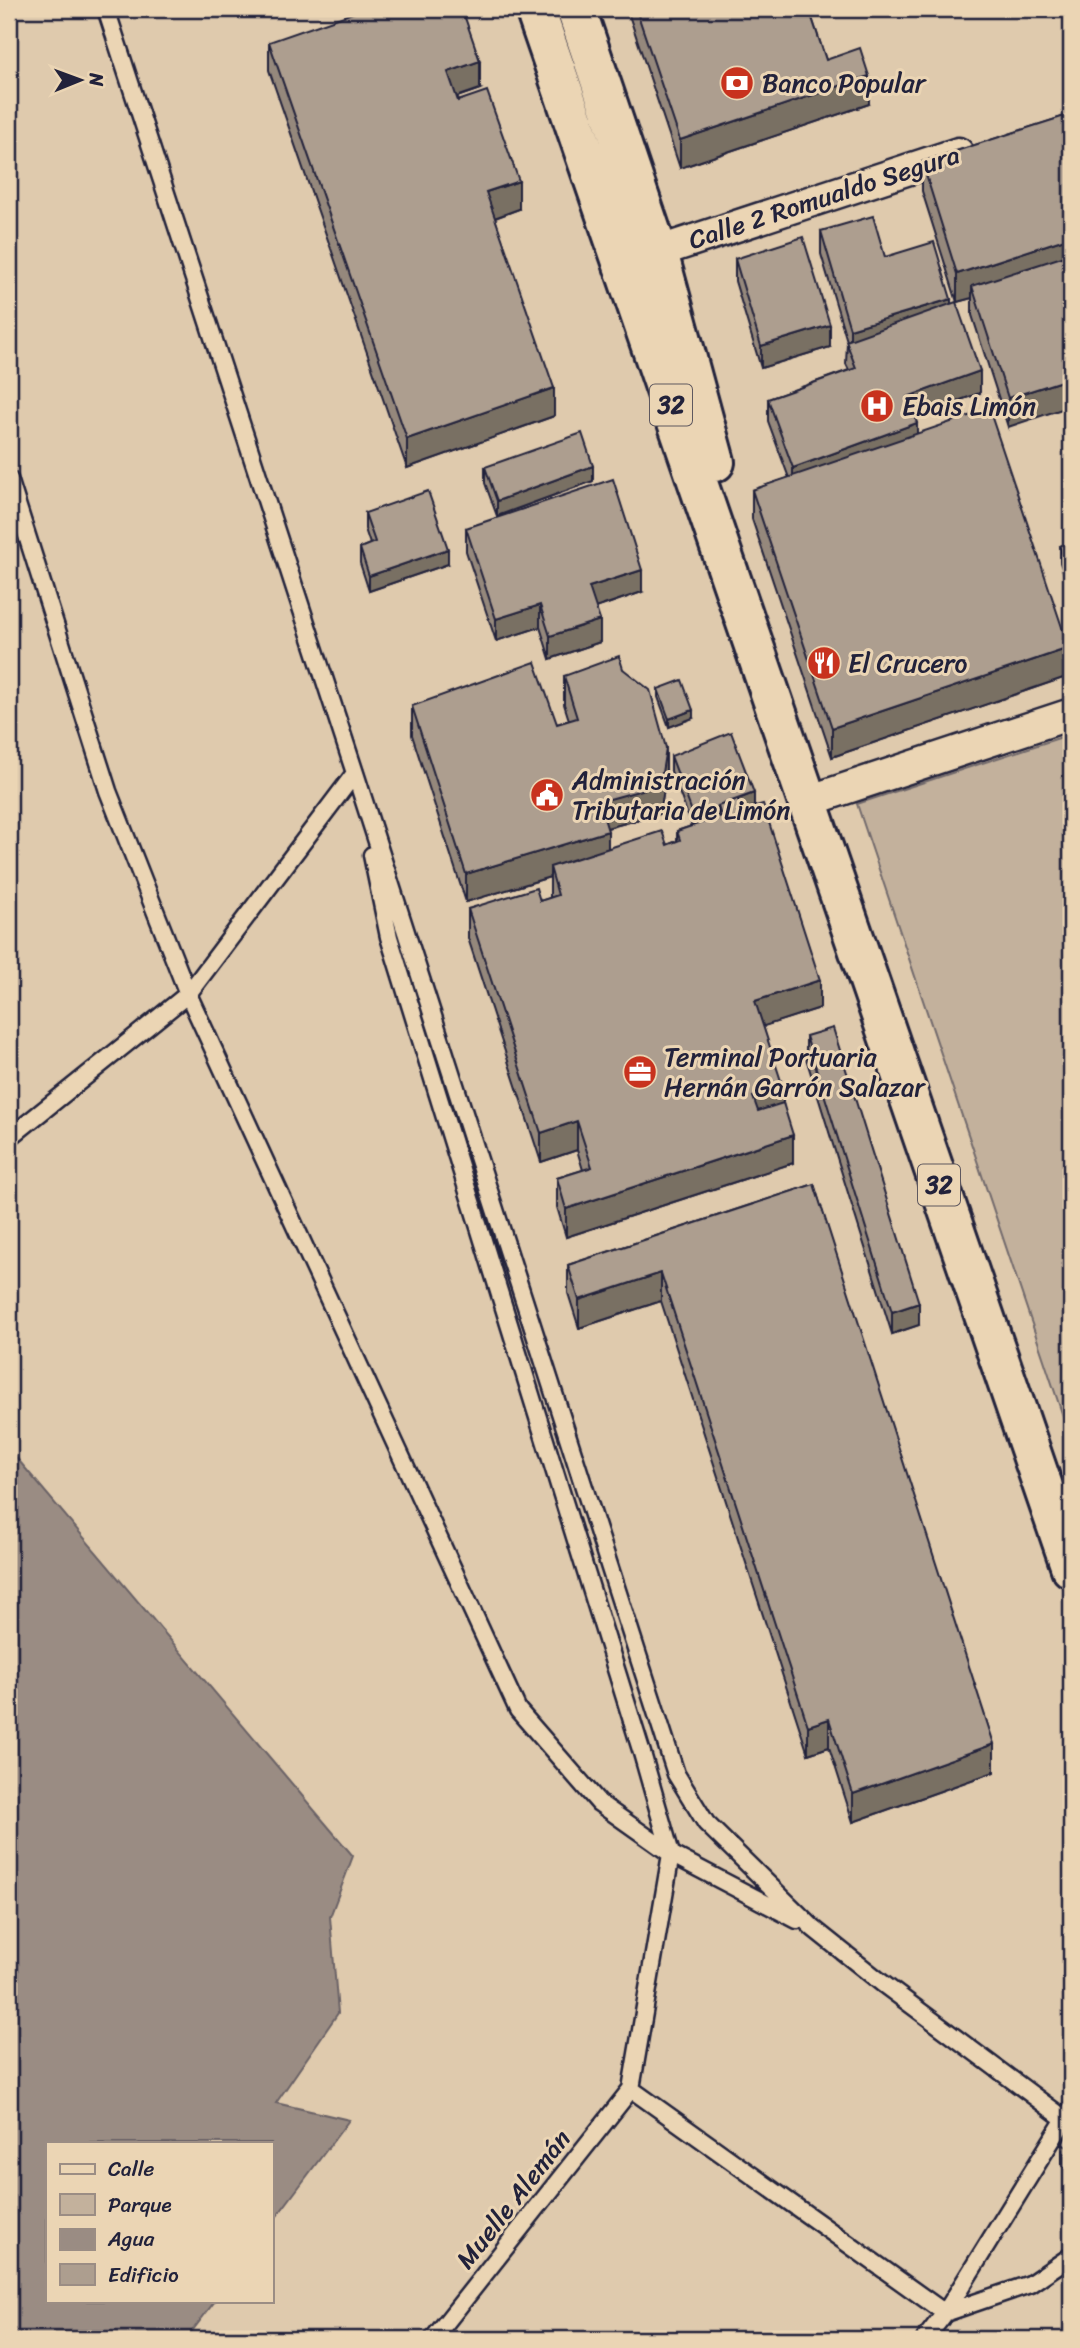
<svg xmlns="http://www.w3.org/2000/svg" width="1080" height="2348" viewBox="0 0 1080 2348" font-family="Sriracha,sans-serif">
  <rect width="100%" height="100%" fill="#dfcaad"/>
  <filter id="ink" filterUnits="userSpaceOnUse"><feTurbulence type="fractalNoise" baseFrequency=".0143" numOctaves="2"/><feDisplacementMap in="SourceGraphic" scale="14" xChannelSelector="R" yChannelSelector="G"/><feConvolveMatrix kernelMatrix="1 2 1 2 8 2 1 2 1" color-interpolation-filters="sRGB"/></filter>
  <g filter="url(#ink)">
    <path fill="#c3b19c" stroke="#726a6c" stroke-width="2" d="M1071,734v706l-214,-636z"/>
    <path fill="#9a8c83" stroke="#6a6266" stroke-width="2" d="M9,1449l344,407 -23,61 8,96 -62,90 73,17 -78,104v-81h-224v158h168l-29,38h-177z"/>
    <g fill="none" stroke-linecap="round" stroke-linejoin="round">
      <g stroke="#22223b" stroke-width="21">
        <path id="lane" d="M106,9l249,764 321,1001 30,49 107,105 69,55 184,137
          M9,479l99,312 80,203 330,716 81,93 72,51 126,66
          M372,855l17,82 253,816 29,101 -40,235 314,224 85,-29 41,-28
          M9,1138l179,-144 167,-221
          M433,2339l198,-250
          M925,2339l20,-26 126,-204"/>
      </g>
      <g stroke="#22223b" stroke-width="35">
        <path id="street" d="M639,258l319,-105
          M808,801l263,-87"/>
      </g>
      <g stroke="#22223b" stroke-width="44">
        <path id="highway" d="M535,9l536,1559
          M576,9l82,243 57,210"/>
      </g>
      <use href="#lane" stroke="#ebd5b4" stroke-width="16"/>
      <use href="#street" stroke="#ebd5b4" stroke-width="30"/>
      <use href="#highway" stroke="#ebd5b4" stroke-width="38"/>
    </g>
    <path fill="#95887b" stroke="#22223b" stroke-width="2" d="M627,9h182l17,51 43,44 -189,64z
      M269,42l211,47 -23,8 62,112 -24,9 59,198 -147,52 -138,-398z
      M1071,114l-63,313 -36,-112v-17l-15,4 -35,-111v-29z
      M821,231l64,26 66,47 29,89 -66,24 3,17 152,242 -237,81 -80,-238v-29l37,-12 -21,-57v-22l81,-29 -3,-6 1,-23 -26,-87z
      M735,259l95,88 -69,21 -26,-87z
      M485,467l108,14 -96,35 -12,-33z
      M365,513l83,51 -79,27 -9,-28v-15l10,-4 -5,-15z
      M466,528l176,64 -46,16 4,34 -50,17 -10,-32 -44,14 -30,-90z
      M1071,542v56l-11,-36v-16z
      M623,669l43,107 -6,38 -53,14 1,20 59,-3 10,-4v-10l15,-5 -21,-55v-15l83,50 66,202 -57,18 20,77 10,60 -227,74 -9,-30v-29l26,-8 -6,-20 -36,12 -73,-224v-29l72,-8 10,-3v-21l-84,25 -54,-167v-29l145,18 12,-4 -5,-16v-28z
      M658,689l35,29 -24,9 -11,-30z
      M806,1036l113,289 -27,9 -86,-276z
      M814,1184l180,588 -141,50 -24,-75 -21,7 -147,-453 -82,27 -11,-35v-28z
      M1071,2127v45l-9,-6v-22z"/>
    <path fill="#796f64" stroke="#22223b" stroke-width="2" d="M480,61v28l-32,11v-28z
      M869,76v28l-189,64v-28z
      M519,181v28l-33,12v-29z
      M1071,237v29l-99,20v12l-15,4v-28z
      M951,299v22l-101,30v-22z
      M830,325v22l-69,21v-22z
      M980,371v22l-73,26v-22z
      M1071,378v28l-63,21v-29z
      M554,388v28l-147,52v-29z
      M917,423v22l-124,45v-22z
      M593,466v15l-96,35v-15z
      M448,549v15l-79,27v-15z
      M642,570v22l-53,18v-23z
      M540,605v22l-44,14v-22z
      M600,620v22l-50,17v-23z
      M1069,648v28l-237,81v-29z
      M693,710v8l-24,9v-8z
      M666,748v28l-6,38 -61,16v-28z
      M754,793v16l-33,7 -3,-9z
      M718,807v16l-24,9v-15z
      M608,831v28l-58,8v10l-84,25v-28z
      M820,980v28l-65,21v-28z
      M783,1087v28l-30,10v-28z
      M577,1121v29l-36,12v-29z
      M793,1135v28l-227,74v-28z
      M661,1273v28l-82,27v-28z
      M919,1303v22l-27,9v-22z
      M829,1719v28l-21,7v-28z
      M994,1744v28l-141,50v-28z"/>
    <path fill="#ad9e8f" stroke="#22223b" stroke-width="2" d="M364,9h98l18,52 -32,11 10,29 29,-10 32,90 -33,11 68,196 -147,51 -138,-397z
      M636,9h173l17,51 34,-12 9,28 -189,64z
      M1071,114v123l-114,37 -35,-112z
      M873,216l12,41 49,-15 17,57 -101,30 -29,-98z
      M803,237l27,88 -69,21 -26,-87z
      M1071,254v124l-63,20 -36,-112z
      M956,302l24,69 -73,26 10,26 -124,45 -25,-69 88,-31 -10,-27z
      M989,409l80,239 -237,80 -80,-238z
      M582,433l11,33 -96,35 -12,-34z
      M613,479l29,91 -53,17 11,33 -50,16 -10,-31 -44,14 -30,-91z
      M428,491l20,58 -79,27 -9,-28 15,-6 -10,-29z
      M1071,542v41l-11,-37z
      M619,656l4,13 27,21 16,58 -6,37 -61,17 9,29 -142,43 -54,-168 123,-44 22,62 20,-6 -13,-42z
      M682,680l11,30 -24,9 -11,-30z
      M731,732l23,61 -36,13v1l-24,10 -23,-61z
      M738,799l4,11 21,-6 57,176 -65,21 28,86 -30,10 5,14 25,-8 10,32 -227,74 -9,-31 35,-11 -15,-46 -36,12 -73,-224 68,-21 4,13 18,-6 -8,-28 112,-36 5,14 13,-5 -3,-9 44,-15 -3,-10z
      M833,1028l86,275 -27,9 -86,-276z
      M814,1184l180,560 -141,50 -24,-75 -21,7 -147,-453 -82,27 -11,-35z
      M1071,2127v22l-9,-5z"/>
  </g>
  <defs>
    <g id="bank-disc" transform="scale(1.75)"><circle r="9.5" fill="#c8321e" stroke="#ebd5b4"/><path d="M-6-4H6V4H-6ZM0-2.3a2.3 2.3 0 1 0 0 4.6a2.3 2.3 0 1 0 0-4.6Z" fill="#fff"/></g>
    <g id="hospital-disc" transform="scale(1.75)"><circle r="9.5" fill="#c8321e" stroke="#ebd5b4"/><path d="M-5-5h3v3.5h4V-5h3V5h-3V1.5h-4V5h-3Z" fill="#fff"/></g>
    <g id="restaurant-disc" transform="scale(1.75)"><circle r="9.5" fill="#c8321e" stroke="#ebd5b4"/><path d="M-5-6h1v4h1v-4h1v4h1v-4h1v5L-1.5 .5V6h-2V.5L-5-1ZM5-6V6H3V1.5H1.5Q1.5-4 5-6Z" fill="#fff"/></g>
    <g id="civic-disc" transform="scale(1.75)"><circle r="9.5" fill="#c8321e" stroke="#ebd5b4"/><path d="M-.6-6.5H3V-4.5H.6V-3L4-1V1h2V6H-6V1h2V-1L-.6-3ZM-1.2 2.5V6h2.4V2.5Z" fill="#fff"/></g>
    <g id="office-disc" transform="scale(1.75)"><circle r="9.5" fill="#c8321e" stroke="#ebd5b4"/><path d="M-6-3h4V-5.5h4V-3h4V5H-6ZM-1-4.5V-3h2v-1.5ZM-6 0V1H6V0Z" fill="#fff"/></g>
  </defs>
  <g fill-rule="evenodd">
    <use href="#bank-disc" x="737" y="83"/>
    <use href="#hospital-disc" x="877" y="406"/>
    <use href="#restaurant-disc" x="824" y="663"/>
    <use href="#civic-disc" x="547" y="795"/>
    <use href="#office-disc" x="640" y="1072"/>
  </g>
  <g text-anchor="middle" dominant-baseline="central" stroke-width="6" stroke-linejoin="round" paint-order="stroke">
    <g fill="#ebd5b4" stroke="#5e585f" stroke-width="2">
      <rect x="650" y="384.5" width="42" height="41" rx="5"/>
      <rect x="918" y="1164.5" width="42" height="41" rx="5"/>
    </g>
    <g font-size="24" font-weight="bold" fill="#22223b">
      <text x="671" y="405">32</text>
      <text x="939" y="1185">32</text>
    </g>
    <g font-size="26" fill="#22223b" stroke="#ebd5b4" text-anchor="start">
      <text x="762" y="83">Banco Popular</text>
      <text x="902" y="406">Ebais Limón</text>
      <text x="848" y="663">El Crucero</text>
      <text x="572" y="780">Administración<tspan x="572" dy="30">Tributaria de Limón</tspan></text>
      <text x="664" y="1057">Terminal Portuaria<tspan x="664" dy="30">Hernán Garrón Salazar</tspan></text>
    </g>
    <g font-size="26" fill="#22223b" stroke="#ebd5b4">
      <text transform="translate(824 197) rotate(-18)">Calle 2 Romualdo Segura</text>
      <text transform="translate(513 2199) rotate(-52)">Muelle Alemán</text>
    </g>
  </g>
  <rect width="1080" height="2348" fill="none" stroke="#ebd5b4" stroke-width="35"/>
  <rect x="18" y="18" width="1045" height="2313" fill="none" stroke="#22223b" stroke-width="2.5" filter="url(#ink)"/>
  <rect x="46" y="2142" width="228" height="161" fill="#ebd5b4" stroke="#9b8d84" stroke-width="2"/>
  <rect x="60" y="2164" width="35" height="10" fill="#ebd5b4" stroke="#9b8d84" stroke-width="2"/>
  <text x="108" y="2176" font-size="21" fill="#22223b">Calle</text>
  <rect x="60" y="2194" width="35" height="21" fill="#c3b19c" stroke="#9b8d84" stroke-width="2"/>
  <text x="108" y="2212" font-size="21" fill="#22223b">Parque</text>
  <rect x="60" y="2229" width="35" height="21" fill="#9a8c83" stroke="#9b8d84" stroke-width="2"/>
  <text x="108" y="2246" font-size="21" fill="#22223b">Agua</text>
  <rect x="60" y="2264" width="35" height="21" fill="#ad9e8f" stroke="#9b8d84" stroke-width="2"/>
  <text x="108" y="2282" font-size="21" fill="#22223b">Edificio</text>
  <g transform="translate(80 80) rotate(89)" stroke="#ebd5b4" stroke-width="5" paint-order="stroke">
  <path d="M0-5L12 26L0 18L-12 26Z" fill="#22223b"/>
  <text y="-10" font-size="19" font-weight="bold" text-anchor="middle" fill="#22223b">N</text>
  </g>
</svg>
